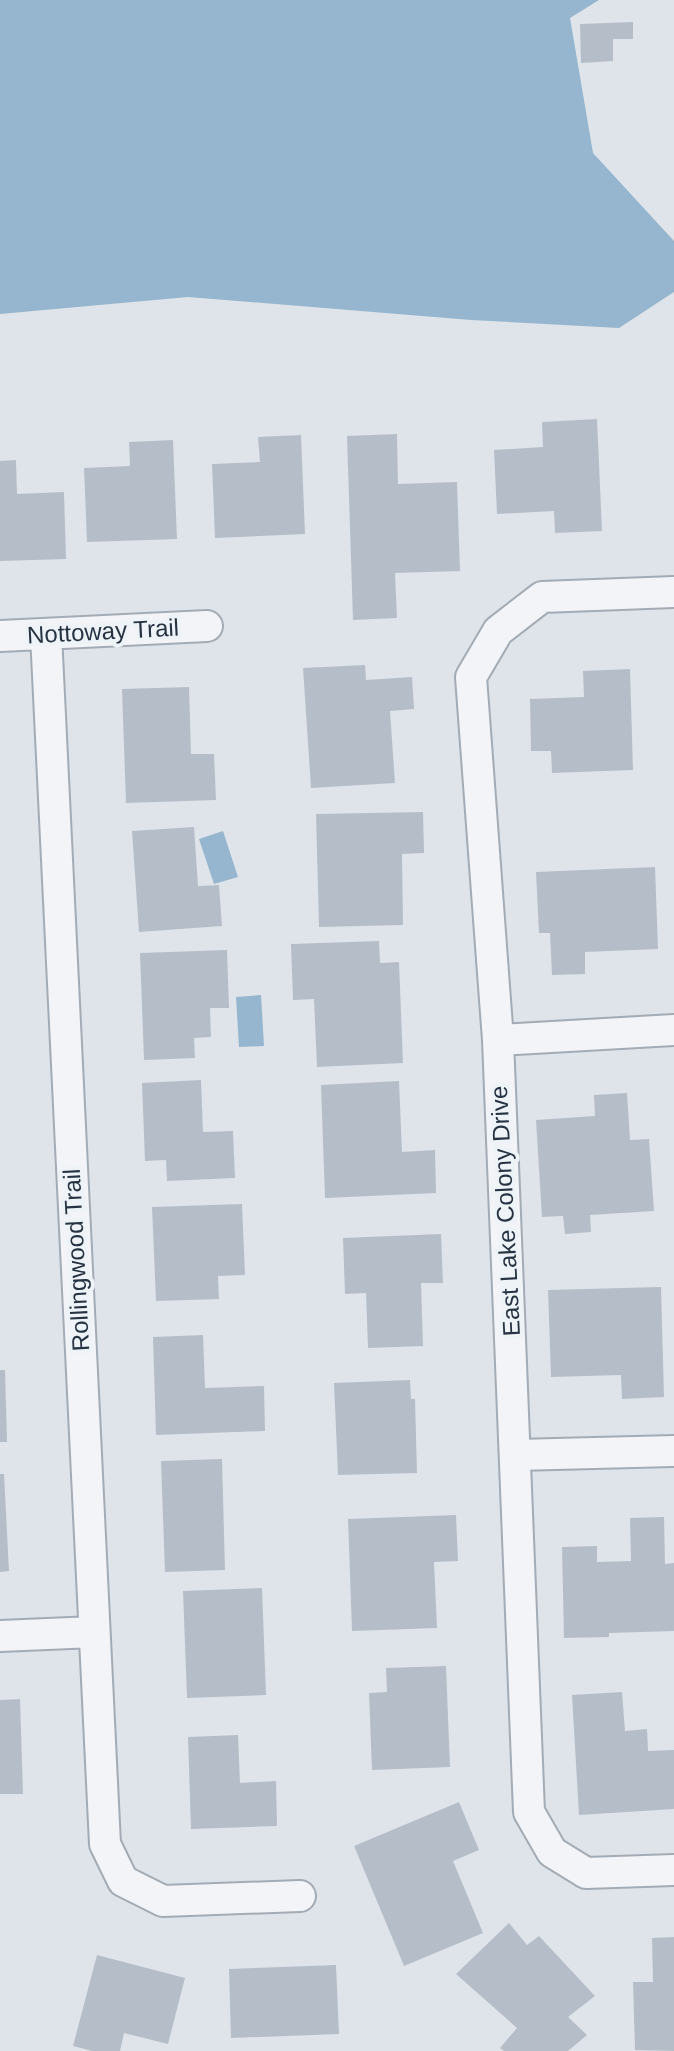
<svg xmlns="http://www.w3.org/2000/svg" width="674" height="2051" viewBox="0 0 674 2051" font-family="Arial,sans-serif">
  <rect width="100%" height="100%" fill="#dee4ea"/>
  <path fill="#95b6ce" d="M0,0h599l-29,18 23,135 81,88v51l-55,36 -148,-8 -283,-23 -188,17z
    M223,831l15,46 -24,7 -15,-45z
    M261,995l3,51 -25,1 -3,-50z"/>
  <path fill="#b5bec8" d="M633,22v17h-20v22l-32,2 -1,-39z
    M597,419l5,112 -47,2 -1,-22 -57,3 -3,-64 49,-3 -1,-25z
    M397,434l1,50 59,-2 3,89 -65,2 2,45 -44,2 -6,-184z
    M301,435l4,99 -90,4 -3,-74 48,-2 -2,-25z
    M173,440l4,99 -90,3 -3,-74 46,-2 -1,-24z
    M16,460l1,34 47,-2 2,67 -66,2v-100z
    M365,665l1,15 46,-3 2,32 -24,2 5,72 -84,5 -8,-120z
    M630,669l3,101 -81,3 -1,-22h-20l-1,-52 54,-2 -1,-26z
    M189,687l2,67h23l2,46 -90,3 -4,-114z
    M423,812l1,41 -22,1 1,71 -84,2 -3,-113z
    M194,827l4,59 21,-1 3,41 -83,6 -7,-101z
    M655,867l3,82 -73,3v22l-33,1 -2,-42h-11l-3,-61z
    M379,941l1,22 19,-1 4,101 -86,4 -3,-68 -21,1 -2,-56z
    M227,950l2,58h-19l1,29 -17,1 1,20 -51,2 -4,-107z
    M201,1080l2,52 30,-1 2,47 -68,3 -1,-21 -21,1 -3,-78z
    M399,1081l3,71 33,-2 1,43 -111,5 -4,-113z
    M627,1093l3,47 19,-1 5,72 -64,4 1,17 -26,2 -2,-18 -21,1 -6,-97 59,-4 -1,-21z
    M242,1204l3,71 -27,1 1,23 -63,2 -4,-94z
    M441,1234l2,49h-22l2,63 -55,2 -2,-55 -21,1 -2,-56z
    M661,1287l3,110 -42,2 -1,-24 -70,2 -3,-87z
    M203,1335l2,53 59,-2 1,45 -109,4 -3,-98z
    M0,1370h5l2,72h-7z
    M410,1380l1,19h4l2,74 -79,2 -4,-92z
    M222,1459l3,111 -60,2 -4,-111z
    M0,1474h4l5,97 -9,1z
    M456,1515l2,46 -24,1 3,66 -85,3 -4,-112z
    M664,1517l1,47 9,-1v68l-65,2v4l-45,1 -2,-91 35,-1v16l34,-1 -1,-43z
    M262,1588l4,107 -79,3 -4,-107z
    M446,1666l4,101 -78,3 -3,-77 18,-1 -1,-24z
    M622,1692l3,39 22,-2 1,22 26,-1v59l-95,6 -7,-120z
    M20,1699l3,95h-23v-94z
    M238,1735l2,48 36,-2 1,45 -86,3 -3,-92z
    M459,1802l20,48 -26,11 30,72 -79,33 -50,-120z
    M509,1923l18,22 12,-9 56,60 -27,21 19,18 -19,16h-64l-4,-3 17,-20 -61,-54z
    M674,1937v114l-39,-1 -2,-68h20l-1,-44z
    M97,1955l88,23 -17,66 -44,-11 -4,18h-28l-19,-5z
    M336,1965l3,69 -108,4 -2,-69z"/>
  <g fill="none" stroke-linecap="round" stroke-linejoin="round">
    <g stroke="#a3abb5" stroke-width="34">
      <path id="street" d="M674,592l-132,5 -44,34 -27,46 27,363 31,772 23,40 34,21 88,-3
        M46,634l59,1210 18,37 40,20 137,-5
        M0,636l207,-10
        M498,1040l176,-10
        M516,1455l158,-4
        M0,1636l94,-4"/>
    </g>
    <use href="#street" stroke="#f2f4f7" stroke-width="30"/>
  </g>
  <g text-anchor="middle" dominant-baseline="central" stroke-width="8" stroke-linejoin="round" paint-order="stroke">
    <g font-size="24" fill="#263343" stroke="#eef3f7">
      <text transform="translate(103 631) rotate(-3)">Nottoway Trail</text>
      <text transform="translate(505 1211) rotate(-93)">East Lake Colony Drive</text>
      <text transform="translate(76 1260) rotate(-93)">Rollingwood Trail</text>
    </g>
  </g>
</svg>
